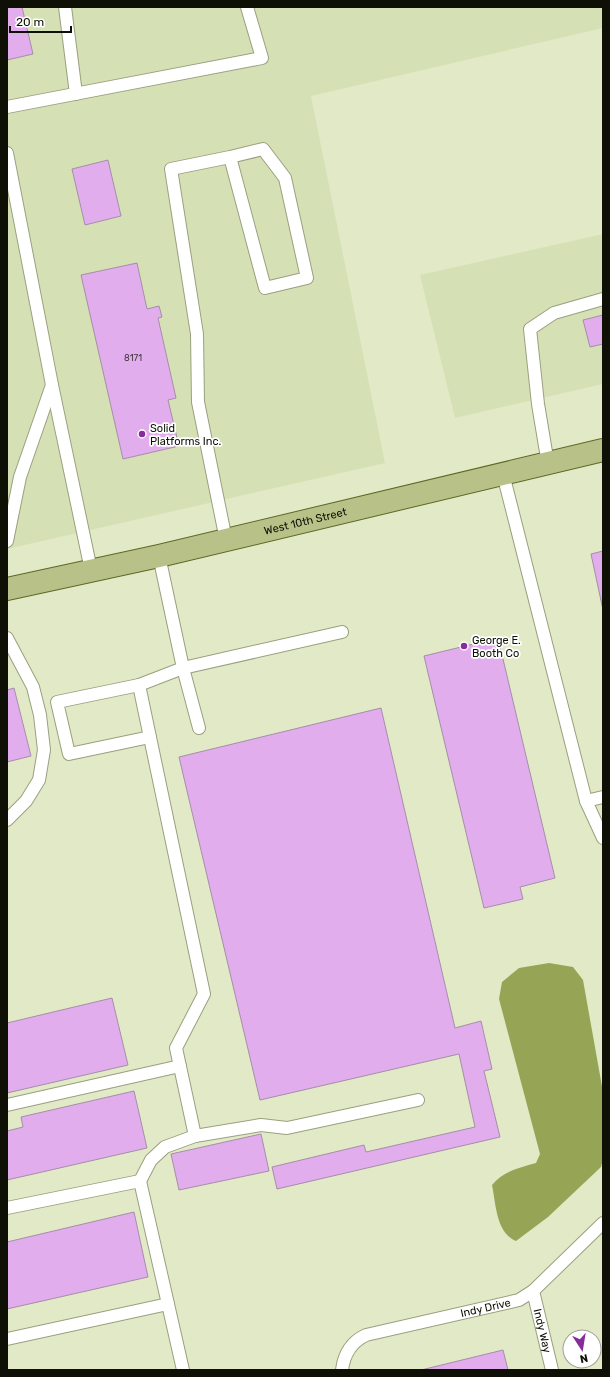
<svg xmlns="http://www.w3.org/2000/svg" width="610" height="1377" viewBox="0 0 610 1377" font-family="Rubik,sans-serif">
  <rect width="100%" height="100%" fill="#e2e9c6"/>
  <path fill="#d6e0b5" d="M7,7h596v21l-292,68 74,367 -378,86z
    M603,234v150l-148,34 -35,-143z"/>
  <path fill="#96a456" d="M549,963l24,4 10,13 20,112v67l-2,8 -53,50 -32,24c-20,-8 -20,-37 -24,-56 11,-14 27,-17 44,-22l4,-9 -41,-155 3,-17 17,-14z"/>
  <path fill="#e2aded" stroke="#a48ea9" d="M7,7h15l11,47 -26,6z
    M108,160l13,56 -36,9 -13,-56z
    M137,263l10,46 12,-3 3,11 -4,1 18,80 -8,2 11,46 -56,13 -42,-184z
    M603,315v29l-13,3 -7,-27z
    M603,551v59l-12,-56z
    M498,638l57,240 -35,9 3,12 -39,9 -60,-252z
    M14,688l17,68 -24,6v-72z
    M381,708l74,320 26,-7 11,48 -8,2 16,66 -223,52 -5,-22 92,-22 2,7 109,-25 -16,-73 -199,46 -81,-343z
    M112,998l16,67 -121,28v-70z
    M134,1091l13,57 -140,32v-49l16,-4 -2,-10z
    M261,1134l8,37 -90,19 -8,-36z
    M134,1212l14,65 -141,32v-67z
    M503,1350l5,20h-87z"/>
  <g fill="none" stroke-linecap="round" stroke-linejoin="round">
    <g stroke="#99a07f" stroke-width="14">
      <g id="service">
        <path d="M65,7l11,87"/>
        <path d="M7,107l255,-49 -15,-51"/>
        <path d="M7,153l45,232 39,185"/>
        <path d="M548,464l-10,-60 -8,-75 24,-16 49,-14"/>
        <path d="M503,474l83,327"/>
        <path d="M226,540l-28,-138 -1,-68 -26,-165 59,-12 33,-8 22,29 22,100 -42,10 -35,-131"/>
        <path d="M7,541l13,-64 32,-92"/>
        <path d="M159,556l24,112 -44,17 65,309 -28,54 19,88 66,-11 26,3 131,-28"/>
        <path d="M7,638l26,49 7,28 4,35 -5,30 -13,21 -19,19"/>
        <path d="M139,685l-82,17 12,52 81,-17"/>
        <path d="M199,728l-16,-60 159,-36"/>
        <path d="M603,797l-17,4 17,37"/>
        <path d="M7,1105l173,-39"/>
        <path d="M140,1181l11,-21 14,-13 30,-11"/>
        <path d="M7,1208l133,-27 43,189"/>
        <path id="s1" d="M533,1291l19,79"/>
        <path d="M7,1339l161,-35"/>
        <path id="s2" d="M342,1370c2,-16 9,-28 24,-35l153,-35 14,-9 70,-68"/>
      </g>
    </g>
    <g stroke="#5d6826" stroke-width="24">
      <g id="primary">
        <path id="s3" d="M7,589l152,-33 444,-106"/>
      </g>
    </g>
    <use href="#service" stroke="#fff" stroke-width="12"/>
    <use href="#primary" stroke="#b8c188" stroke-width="22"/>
  </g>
  <g fill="#872d99" stroke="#fff" stroke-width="1.5">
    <circle cx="142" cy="434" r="4"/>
    <circle cx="464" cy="646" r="4"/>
  </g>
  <g text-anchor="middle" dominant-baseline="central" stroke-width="3.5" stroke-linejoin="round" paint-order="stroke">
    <g font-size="9" fill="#43373f">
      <text x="133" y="358">8171</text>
    </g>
    <g font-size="11" fill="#0e1005" stroke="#fff" text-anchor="start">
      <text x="150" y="428">Solid<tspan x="150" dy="13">Platforms Inc.</tspan></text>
      <text x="472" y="640">George E.<tspan x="472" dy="13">Booth Co</tspan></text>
    </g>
    <g font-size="11" fill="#0e1005" stroke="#fff">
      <text stroke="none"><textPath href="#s3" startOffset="306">West 10th Street</textPath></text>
      <text stroke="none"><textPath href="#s2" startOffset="167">Indy Drive</textPath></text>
      <text stroke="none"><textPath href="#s1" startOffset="41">Indy Way</textPath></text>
    </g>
  </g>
  <rect width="610" height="1377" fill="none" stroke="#0e1005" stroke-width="16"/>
  <g transform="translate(582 1349) rotate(168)"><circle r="19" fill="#ffffff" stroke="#9f9f9b"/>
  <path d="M0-3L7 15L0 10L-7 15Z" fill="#872d99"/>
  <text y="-6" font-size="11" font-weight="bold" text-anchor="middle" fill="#0e1005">N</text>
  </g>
  <path d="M10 26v6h61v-6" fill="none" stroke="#0e1005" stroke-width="2"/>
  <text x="16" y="26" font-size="12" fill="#0e1005" stroke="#ffffff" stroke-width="3" paint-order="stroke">20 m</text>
</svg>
